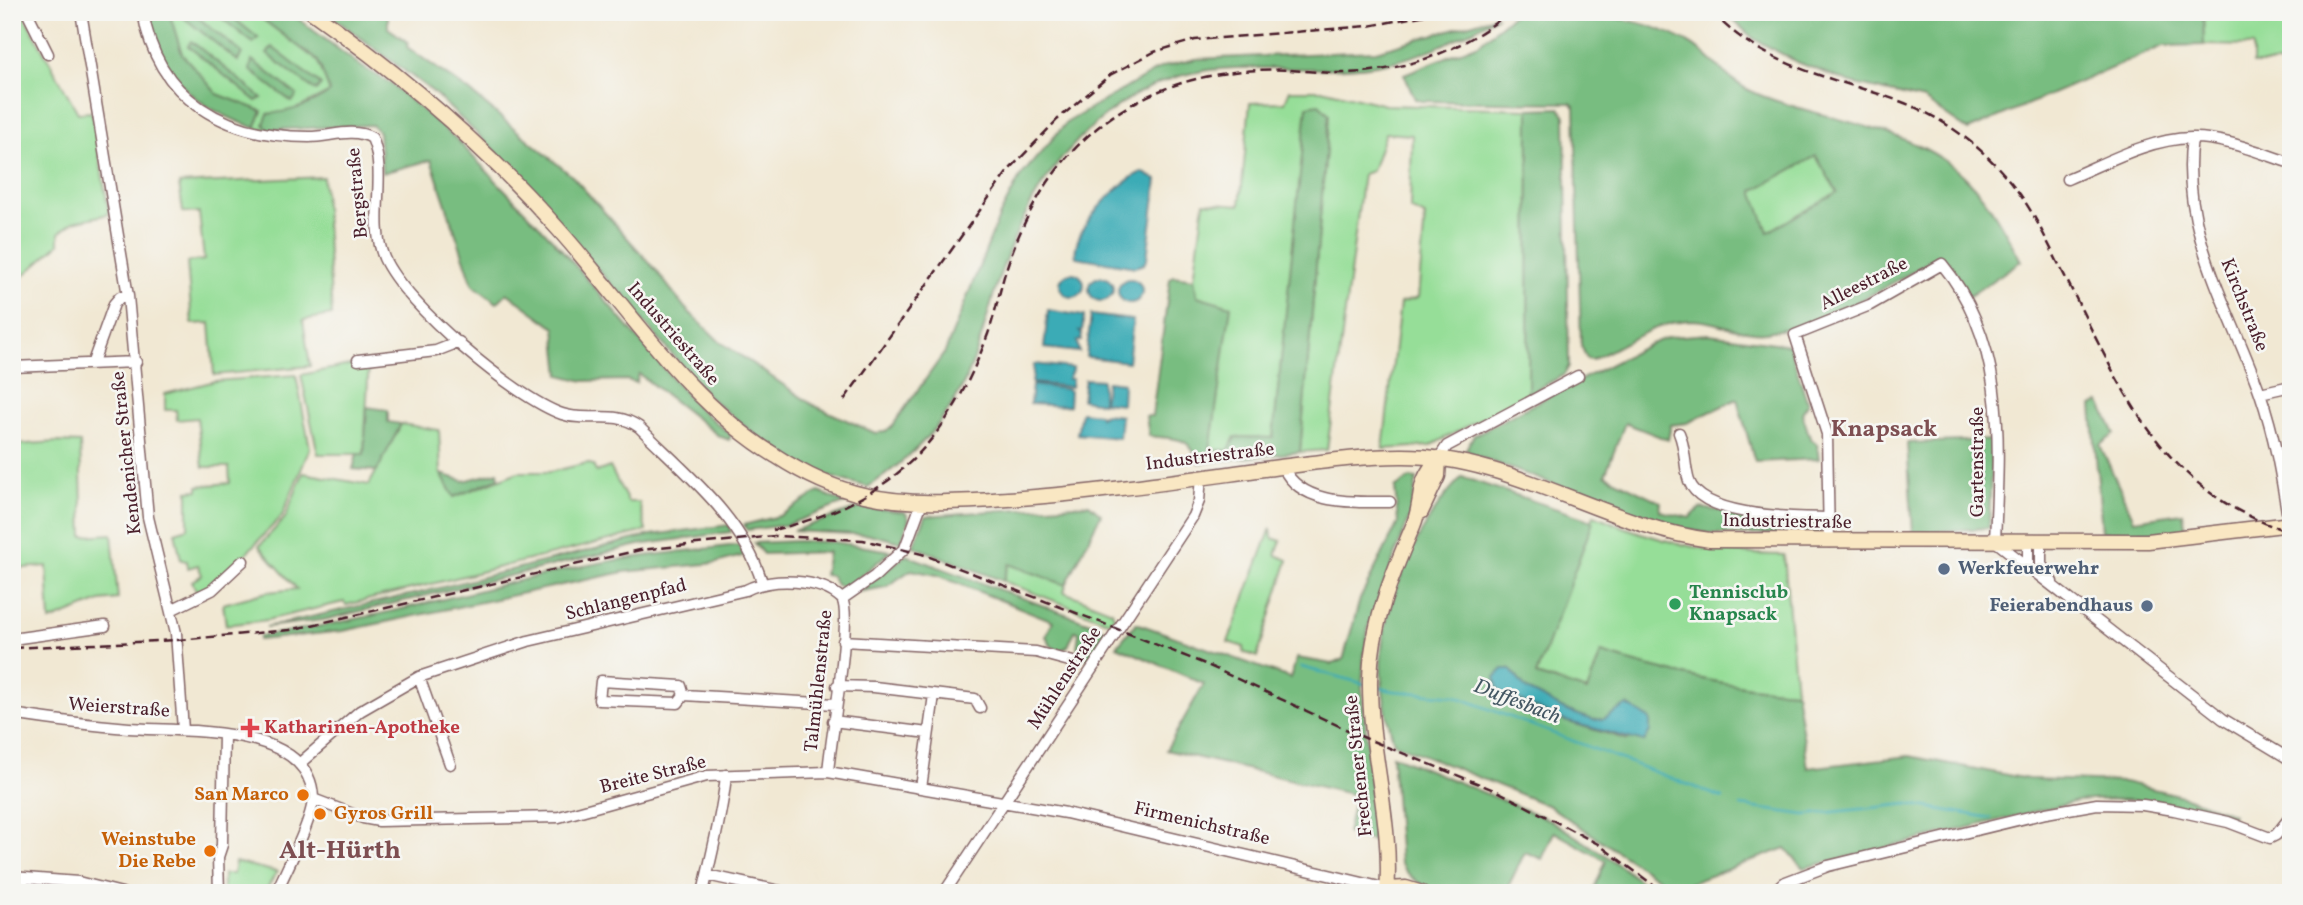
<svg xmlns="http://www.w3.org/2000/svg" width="2303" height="905" viewBox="0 0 2303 905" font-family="Vollkorn,serif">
  <rect width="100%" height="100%" fill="#f6f6f2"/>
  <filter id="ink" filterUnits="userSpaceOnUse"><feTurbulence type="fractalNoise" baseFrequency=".0143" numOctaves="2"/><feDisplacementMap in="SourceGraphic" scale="14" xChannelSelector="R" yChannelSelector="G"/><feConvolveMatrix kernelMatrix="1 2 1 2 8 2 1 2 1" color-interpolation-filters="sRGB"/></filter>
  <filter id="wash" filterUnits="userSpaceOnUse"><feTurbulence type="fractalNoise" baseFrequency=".00686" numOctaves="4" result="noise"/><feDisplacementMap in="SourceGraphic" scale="28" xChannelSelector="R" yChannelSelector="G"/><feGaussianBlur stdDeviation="1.57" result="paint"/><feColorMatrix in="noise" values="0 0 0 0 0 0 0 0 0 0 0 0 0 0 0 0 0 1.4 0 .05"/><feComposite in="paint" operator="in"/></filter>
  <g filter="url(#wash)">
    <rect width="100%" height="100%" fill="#f1e8d3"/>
    <path fill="#96de98" stroke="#707e62" stroke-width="2" d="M12,12h10l56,101 14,-1 17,102 -36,8 -14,11v11l-47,42z
      M169,12h9l60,49 4,-8 -51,-41h23l39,30 5,-4 -32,-26h27l65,49 12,31 -37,19 -25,3v16l-13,-2 7,-17 -45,-17 -35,-40z
      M2203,12h88v52h-38v-18l-49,-1z
      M1290,90h36l59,15 144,4 -1,285 -98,52 -47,3 17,-146 18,-5 7,-82 -15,-7 2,-74 -27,-2 -13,38 -9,3 -36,276 -27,2 29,-338 -10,-9 -11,1 -35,332 -38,-1 -6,13h-19l20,-142 -33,-12 -3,-17 10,-77 36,3 10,-102 35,-1z
      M1816,156l22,37 -70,39 -16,-41z
      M323,177l9,138 -29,5 7,46 -96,9 -4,-52 -18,1 -5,-62 17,-2 -5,-47 -16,-1 -4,-28z
      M369,361l-5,93h-46l-17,-79z
      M296,375l14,73 -28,68 -64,67 -20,12 -6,-14 10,-6 -4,-10 -10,3 -1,-7 -6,-1 -6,-28 13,-4v-37l10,-1v-4l32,-3 -1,-16h-26l-6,-49 -20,2 -1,-10h-11v-16l50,-13z
      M401,424l38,6 2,44 13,23 64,-25h32l37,-9 6,2 3,7 14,-5 18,35h11l7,29 -300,74 -2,-3 -77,18 -41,5 -3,-21 44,-12 30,-3 -38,-43 26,-28 18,-45 66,12z
      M57,442l23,1 3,93 29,-2 6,65 -18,2 -50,20 -3,-55 -35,3 2,-124z
      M1594,515c66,29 119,39 190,40l12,136c-67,-3 -131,-18 -195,-38l-14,38 -51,-16z
      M1271,528l1,10 9,3 -5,14 12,5 -31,97 -14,-5 1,-5 -16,-5z
      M1009,564l57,21 -2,7 48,19 3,9 -2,3 -11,-4 -99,-38z
      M235,862l42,10 -11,18 -43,3v-19h10z"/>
    <path fill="#78bd80" stroke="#616e56" stroke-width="2" fill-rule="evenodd" d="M148,12h21l13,42 35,40 45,17 -7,17c-66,-24 -90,-48 -107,-116z
      M191,12l51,41 -4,8 -60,-48z
      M214,12h12l32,26 -5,5z
      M253,12h36l73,55 28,16 66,56 99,103 142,165 34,28 -2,5 -10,-4 -80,-62 -3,9 -9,-3 -43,1 -24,-6 -5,-47 -48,-35 -10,10 -24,-18 -42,-125 -49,13 -3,-41 -7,-7 -104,5 -4,-6 4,-10c24,-3 42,-8 62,-22l-12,-31z
      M326,12h62v16l20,14 -1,5 62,44 104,86 82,92 30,39 34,33 94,64 62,28 10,-1 8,-7 52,-73 55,-137 20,-38 46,-54 96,-56 34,-8 180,-8 122,-35c-37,22 -79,43 -122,49 -111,15 -183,-26 -281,59 -45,39 -74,90 -93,145 -13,36 -20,75 -36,110 -21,46 -57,81 -98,108l-41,-11 -30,-14 -35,-22 -52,-42 -217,-249 -60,-57z
      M1516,12c57,0 120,1 171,30 26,14 37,38 68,51 68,29 161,32 214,88 23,24 37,52 52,80l-53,36c-7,-15 -14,-33 -29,-40 -55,30 -110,67 -173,75 -24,3 -50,-12 -74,-12 -35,1 -69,25 -100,40l-5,-1 -6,-14 -6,-238 -4,-4 -150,-2 -6,-2 -11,-25 75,-30zM1816,156l21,36 -69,40 -15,-41z
      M1724,12h479l1,33 -41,1 -195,84 -44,-30 -73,-17 -54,-21 -43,-23z
      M191,41l71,57 -6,3 -68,-55z
      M272,47l49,38 -5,6 -49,-37z
      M252,60l45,35 -5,7 -42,-32z
      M1319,104l10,10 -29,338 -101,11c-11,-29 -22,-23 -50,-27l-3,-20h6l18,-137 3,-3 21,3 3,17 34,10 -21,144h19l6,-13 38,1 34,-332z
      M1560,108l5,8 4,250 -5,9 -36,19 1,-285z
      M1709,334l80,11 19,59 -6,9 8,25 7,6 2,15 -64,3 -18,-63 -50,24 -16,2 -3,15 -43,-17 -20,52 56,27 -1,9 30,7 10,-10 118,16 3,11 -108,-1 -42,-7 -197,-72 -8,-6 8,-14 174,-90 21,-8z
      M2100,402l15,32 -15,11 34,75 49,-7 3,20 -84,-1 -10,-126z
      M367,407l21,3v12l13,2 -24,47 -24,-2 4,-15h7z
      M1992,440l-3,88 -76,5 -6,-90z
      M498,472l1,6 -45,19 -13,-23 23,7z
      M1462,477l131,44 -57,154 51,16 14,-38c64,19 128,35 195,38l12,77 101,-12 119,23 96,3 58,14 51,18 -1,3c-52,-13 -100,-21 -154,-16l-275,67 -17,-20 -112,41 -125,-83 -155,-63c-7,-25 -13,-54 -13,-80 1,-59 40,-146 81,-186zM1510,669l17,21 38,20 28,10 11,-1 24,-14v35l-63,-19 -63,-28z
      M1410,478l7,1 -7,37 -41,108 -5,31 -2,32 14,155 -29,-9 8,-38 -189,-45 38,-66 -87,-38 19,-23 154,55 7,-20 35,6 11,-4 17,-61 38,-76 -3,-35z
      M819,492l26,11 -59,22 -39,5 -3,-5 35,-9z
      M1089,504l12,10 -35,71 -57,-21 -6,17 -90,-35 13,-30z
      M861,507l44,5 4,7 -8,23 -28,-7 -80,-4z
      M729,525l2,7 -92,13 -316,75 -57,7 161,-36 224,-56z
      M800,541l34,1 57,9 -45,37 -10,-3 -5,-9 -7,-1 4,-23 -65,2 -9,-11z
      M738,545l8,10 -30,8 -92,9 -281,59 -84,9v-4c104,-14 204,-43 306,-66 57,-13 116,-18 173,-25z
      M906,555l192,71 8,4 -2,9 -17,20 -5,-1 -5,-10 2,-16 -4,-1 -7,15 -8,5 -9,-5 -5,-10 7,-15 -116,-46 -26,-5 -25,17 -28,5z
      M1392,755l158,65 58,37 48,36h-64l14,-32 -52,-29 -12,27 -17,-7 -20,41c-38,0 -82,8 -105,-30z"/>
    <path fill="#3aabb6" stroke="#426570" stroke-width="2" d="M1142,172l15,8 -10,78 -3,6 -9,3 -59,-10c-6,-26 43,-76 66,-85z
      M1060 285a12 12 0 1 1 24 0a12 12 0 1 1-24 0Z
      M1089 289a12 12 0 1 1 24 0a12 12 0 1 1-24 0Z
      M1118 291a12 12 0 1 1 24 0a12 12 0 1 1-24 0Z
      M1048,310l36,6 -2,15h-4l4,2 -1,8h-4l2,11 -35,-4z
      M1091,315l42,5 -5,42 -42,-5z
      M1034,364l39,4 -5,11h4l-1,8 -39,-4z
      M1085,379l17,1v23l-20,-3z
      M1107,381l16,2 -1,21 -19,-2z
      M1032,385l34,4 4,2 -1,15 -39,-2z
      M1081,412l18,2 1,3 4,-3 17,2 -2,22 -42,-4z
      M1503,669h7l17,21 38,20 28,10 11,-1 23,-14 23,14v12l-6,11 -79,-21 -63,-28 -5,-6 -2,-10z"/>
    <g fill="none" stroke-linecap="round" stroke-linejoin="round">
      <path stroke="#3aabb6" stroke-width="2.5" d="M1301,667l64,17
        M1375,687l19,4 61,5 268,102
        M1741,806l64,9 103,-11 83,14"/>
    </g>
  </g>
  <g filter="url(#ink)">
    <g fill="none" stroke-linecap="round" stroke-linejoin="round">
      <g stroke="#846566" stroke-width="13">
        <path id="street" d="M27,12l21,42
          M81,12l47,284 20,221 28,116 7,97
          M143,12c14,88 83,125 166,125 22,0 43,-10 63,1 16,37 -4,82 12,120 21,47 130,139 178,156 26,9 53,-5 77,13 47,47 103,90 123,155
          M2192,138c-13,91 39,173 68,255 15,43 22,87 29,131
          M2067,179c39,-16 81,-40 124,-41 33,-1 69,15 100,25
          M358,360l78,-9 23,-9
          M93,362l21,-58 6,-7 8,-1
          M12,367l124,-5
          M2260,393l31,-7
          M1679,433c7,16 5,33 10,48 14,37 107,36 139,37
          M1439,458l8,-12 131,-70
          M1283,467c18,39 71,35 107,35
          M2041,540v24l11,18
          M1829,542l-2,-108 -32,-99 75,-30 72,-41c66,80 57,181 53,277l228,178 68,41
          M2028,569v-28
          M842,599l33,-23 30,-28 17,-46
          M171,610l41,-20 31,-29
          M12,639l93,-13
          M843,641l193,11 37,10
          M419,677l31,87
          M601,681l80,5 3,9 -6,8 -79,-3z
          M837,686l37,1 101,12 5,9
          M684,695l151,9
          M12,714c39,6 78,11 117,14 50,4 182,-5 184,70 0,21 -28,74 -37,95
          M833,721l95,12
          M299,764l61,-53 59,-34 109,-36 218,-51c26,-13 74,-12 96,9
          M828,772c2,-29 25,-155 14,-173
          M921,788l13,-93
          M313,799l50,19 16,3 180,-4 148,-41 121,-4 238,41 322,76
          M707,875l82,18
          M12,877l66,5 44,11
          M219,893l-1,-36 4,-12 2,-111
          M703,893c8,-37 20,-82 23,-118
          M944,893l249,-377 6,-15 2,-24
          M1772,893l11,-10 45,-17 218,-53 51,-9 46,1 31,5 54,12 42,16 6,-3 15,-19"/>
      </g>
      <g stroke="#846566" stroke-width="17">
        <path id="secondary" d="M312,12c91,64 173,134 247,218 69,77 127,171 217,226 26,17 57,32 88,39 47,11 96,7 144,4 91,-6 182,-20 272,-32 41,-5 80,-11 121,-11 110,-1 203,70 309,84l438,1 143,-17
          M1421,512l17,-36 1,-18
          M1388,889l18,-1 16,5
          M1387,893c6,-72 -18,-142 -17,-213 1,-55 22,-105 43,-154 12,-29 1,-41 26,-68"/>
      </g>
      <use href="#street" stroke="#fff" stroke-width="10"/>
      <use href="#secondary" stroke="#f9e7c3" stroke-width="14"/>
      <path stroke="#4a1f2b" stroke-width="2.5" stroke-dasharray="10 5" stroke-linecap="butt" d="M1712,12c52,56 122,65 190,90 40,15 79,44 106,77 21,24 35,54 49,82 60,114 97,231 234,271
        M844,400l164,-229 49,-51 53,-45 44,-23 41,-12 174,-14 72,-14
        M773,530c116,-27 174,-85 215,-196 7,-19 11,-41 17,-61 17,-55 47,-108 92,-145 46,-38 103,-55 161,-58 29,-2 57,3 85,3 60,-1 120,-22 166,-61
        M12,648l165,-8 113,-10 350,-80 135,-14 88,4 59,14 175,67 108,43 160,74 134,54 99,52 66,49"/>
    </g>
  </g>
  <g fill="#5c6f8a" stroke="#f6f6f2" stroke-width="2.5">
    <circle cx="1944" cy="569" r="7"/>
    <circle cx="2147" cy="606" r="7"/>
  </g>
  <circle fill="#2e9e5b" stroke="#f6f6f2" stroke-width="2.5" cx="1675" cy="604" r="7"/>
  <path fill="#e0444e" stroke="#f6f6f2" stroke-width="2.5" d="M246.5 717.5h7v7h7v7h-7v7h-7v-7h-7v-7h7z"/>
  <g fill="#e8710a" stroke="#f6f6f2" stroke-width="2.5">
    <circle cx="303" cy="795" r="7"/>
    <circle cx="320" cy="814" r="7"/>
    <circle cx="210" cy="851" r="7"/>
  </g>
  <g text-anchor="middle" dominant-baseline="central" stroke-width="5" stroke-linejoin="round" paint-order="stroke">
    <g font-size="19" fill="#4a1f2b" stroke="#f6f6f2">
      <text transform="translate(358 193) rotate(-95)">Bergstraße</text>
      <text transform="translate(1864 284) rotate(-27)">Alleestraße</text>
      <text transform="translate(2244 305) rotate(68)">Kirchstraße</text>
      <text transform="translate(673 334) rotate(49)">Industriestraße</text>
      <text transform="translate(127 453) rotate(-96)">Kendenicher Straße</text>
      <text transform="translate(1210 457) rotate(-7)">Industriestraße</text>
      <text transform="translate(1978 462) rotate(-90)">Gartenstraße</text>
      <text transform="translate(1787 522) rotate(1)">Industriestraße</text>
      <text transform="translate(626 600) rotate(-14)">Schlangenpfad</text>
      <text transform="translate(1065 678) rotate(-57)">Mühlenstraße</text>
      <text transform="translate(819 681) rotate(-84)">Talmühlenstraße</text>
      <text transform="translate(119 708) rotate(4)">Weierstraße</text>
      <text transform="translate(1359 766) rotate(-96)">Frechener Straße</text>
      <text transform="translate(653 775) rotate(-14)">Breite Straße</text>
      <text transform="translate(1202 824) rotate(13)">Firmenichstraße</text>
    </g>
    <g font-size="19" font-weight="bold" fill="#4e5e75" stroke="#f6f6f2" text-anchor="start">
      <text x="1958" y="569">Werkfeuerwehr</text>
      <text x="2133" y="606" text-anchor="end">Feierabendhaus</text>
    </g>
    <g font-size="19" font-weight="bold" fill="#27864d" stroke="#f6f6f2" text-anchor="start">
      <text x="1689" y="593">Tennisclub<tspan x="1689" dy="22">Knapsack</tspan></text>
    </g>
    <g font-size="19" font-weight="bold" fill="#be3a42" stroke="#f6f6f2" text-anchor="start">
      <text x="264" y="728">Katharinen-Apotheke</text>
    </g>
    <g font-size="19" font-weight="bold" fill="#c56008" stroke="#f6f6f2" text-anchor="end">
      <text x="289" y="795">San Marco</text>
      <text x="334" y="814" text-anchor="start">Gyros Grill</text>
      <text x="196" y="840">Weinstube<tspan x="196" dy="22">Die Rebe</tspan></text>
    </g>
    <g font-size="21" font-style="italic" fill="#445763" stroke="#f6f6f2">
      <text transform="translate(1517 702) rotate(21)">Duffesbach</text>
    </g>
    <g font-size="23" font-weight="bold" fill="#7e4f52" stroke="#f6f6f2">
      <text x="1884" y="430">Knapsack</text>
    </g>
    <g font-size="26" font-weight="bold" fill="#7e4f52" stroke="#f6f6f2">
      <text x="340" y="851">Alt-Hürth</text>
    </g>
  </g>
  <rect width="2303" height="905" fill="none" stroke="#f6f6f2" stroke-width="42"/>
</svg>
